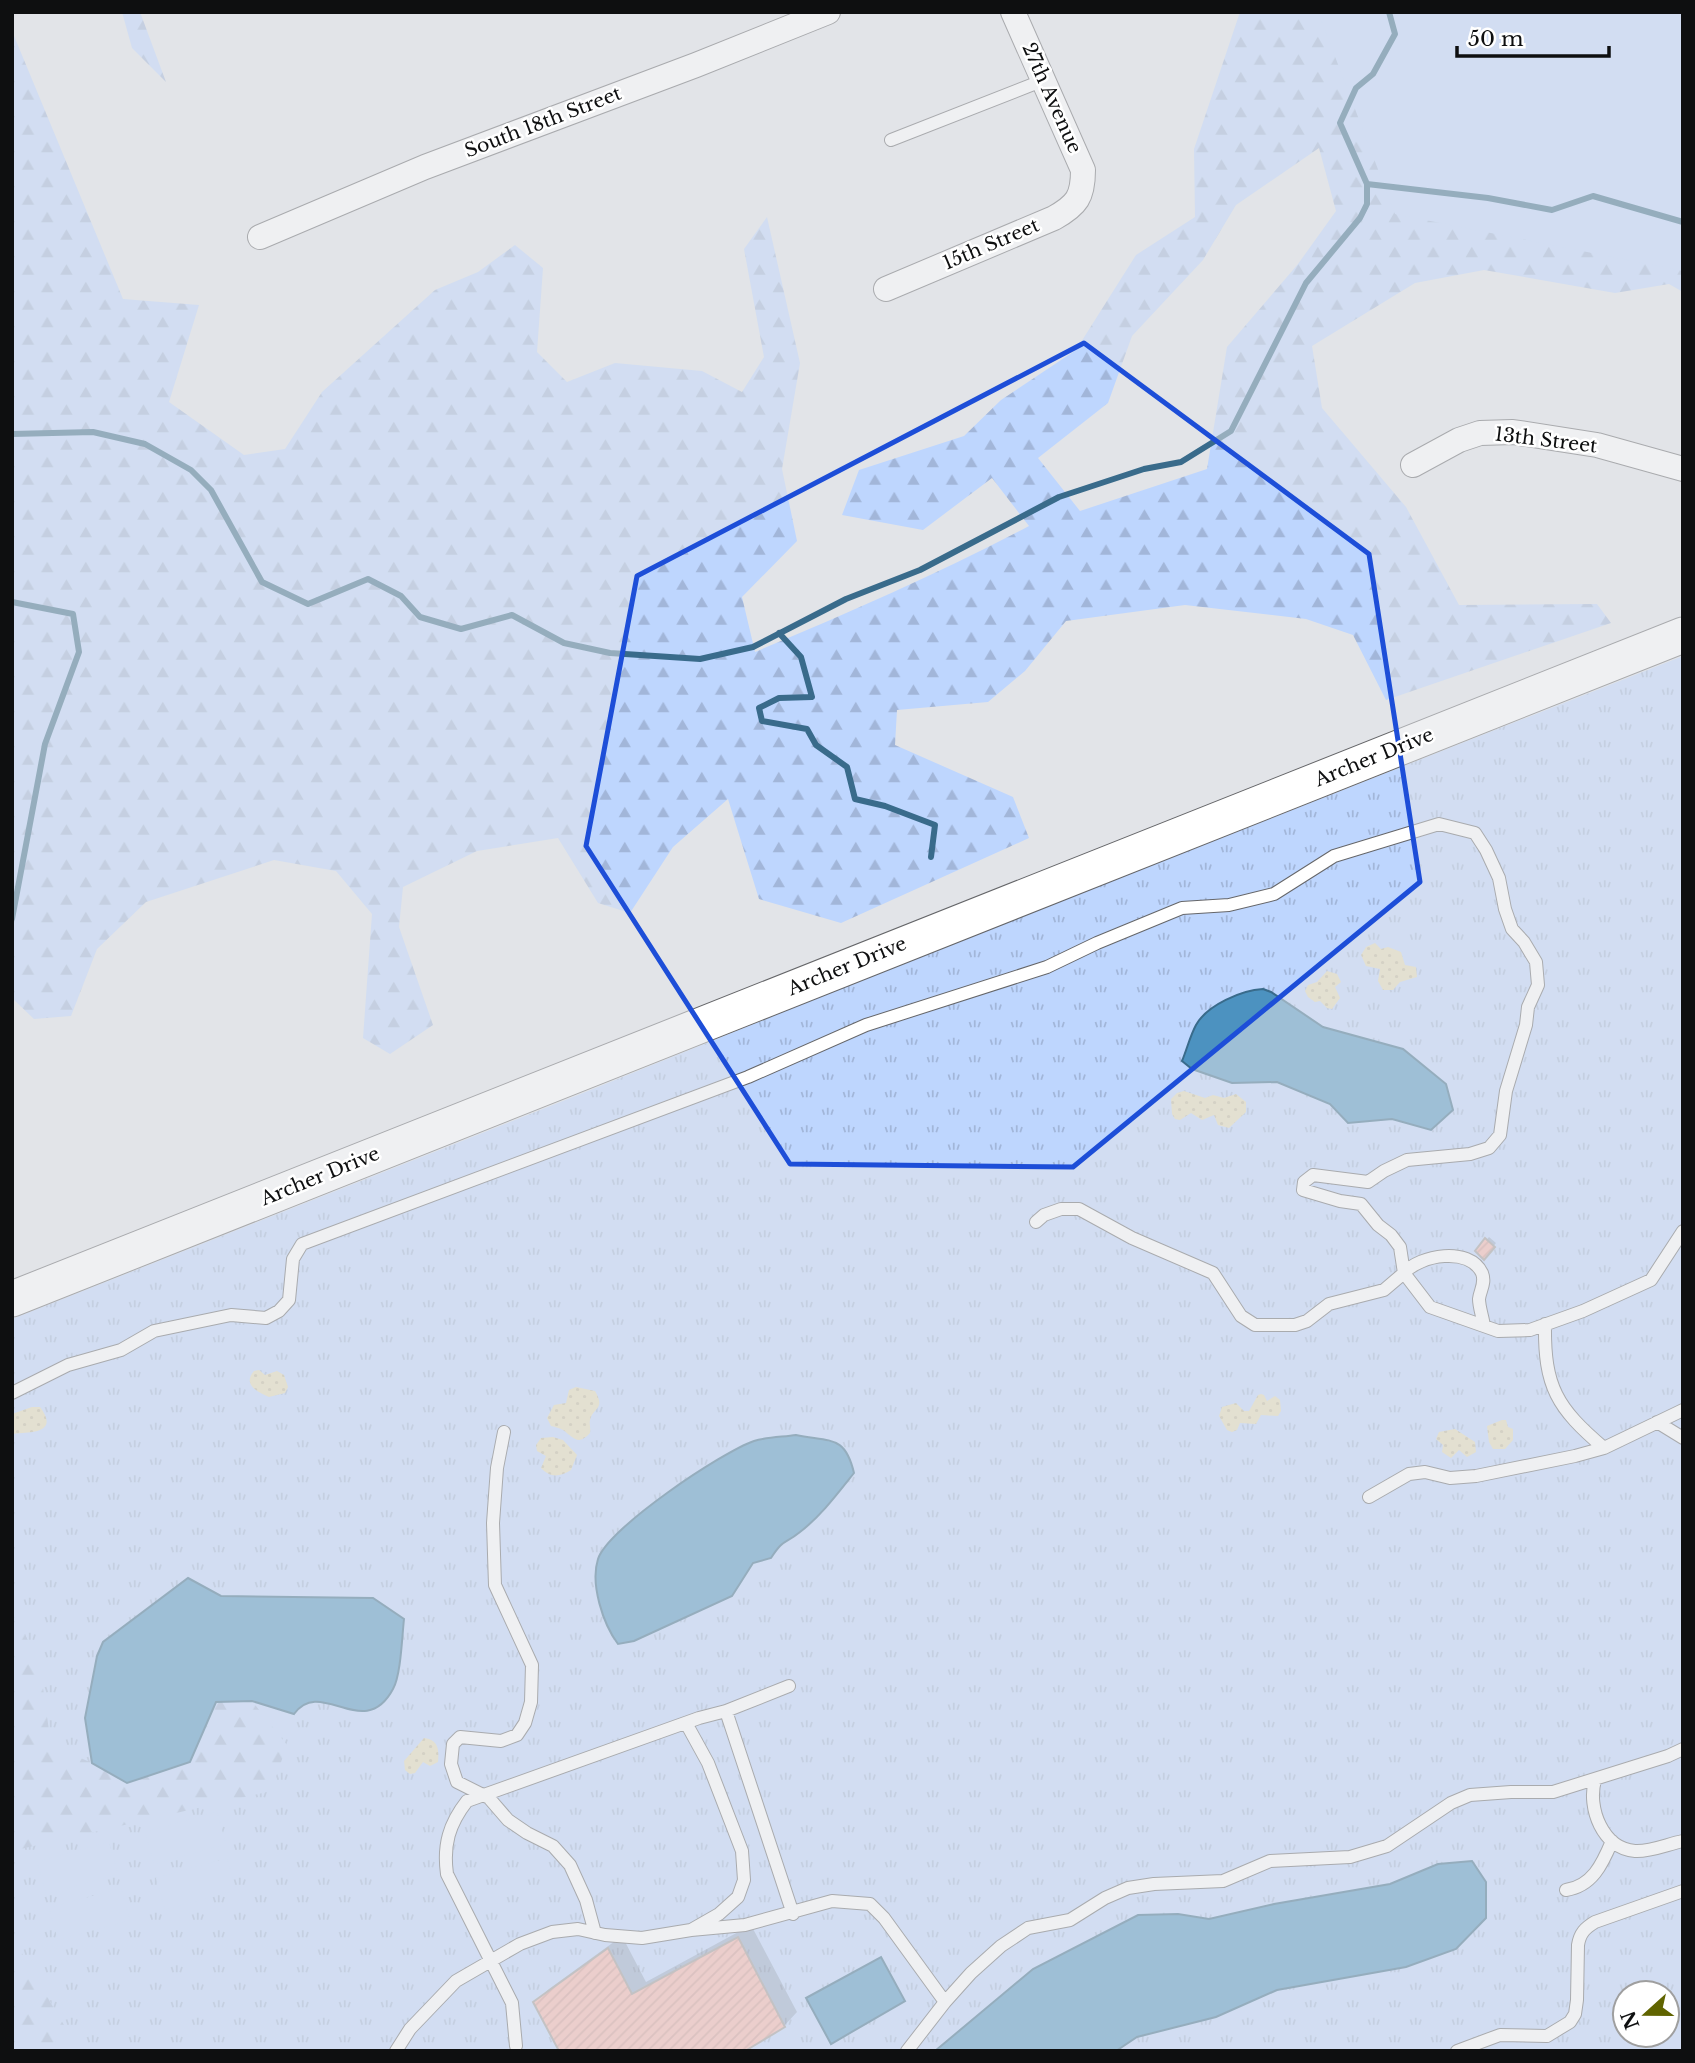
<svg xmlns="http://www.w3.org/2000/svg" width="1695" height="2063" viewBox="0 0 1695 2063" font-family="'Libre Baskerville',serif">
  <defs>
    <pattern id="grass-tufts" width="24" height="20" patternUnits="userSpaceOnUse" patternTransform="scale(1.75)"><rect width="24" height="20" fill="#bed6fe"/><path d="M3 7l-1-3M5 7V3M7 7l1-3M15 17l-1-3M17 17v-4M19 17l1-3" fill="none" stroke="#a2b6d9"/></pattern>
    <pattern id="forest-firs" width="22" height="20" patternUnits="userSpaceOnUse" patternTransform="scale(1.75)"><rect width="22" height="20" fill="#bed6fe"/><path d="M5 1l3.5 6h-7zM16 11l3.5 6h-7z" fill="#a2b6d9"/></pattern>
    <pattern id="sand-dots" width="8" height="8" patternUnits="userSpaceOnUse" patternTransform="scale(1.75)"><rect width="8" height="8" fill="#e5dbb6"/><path d="M2 2h.1M6 6h.1" fill="none" stroke="#c3bb9b" stroke-width="1.8" stroke-linecap="round"/></pattern>
    <pattern id="building-hatch" width="6" height="6" patternUnits="userSpaceOnUse" patternTransform="scale(1.75)"><rect width="6" height="6" fill="#f6b3ab"/><path d="M-1 1l2-2M0 6l6-6M5 7l2-2" fill="none" stroke="#d29992"/></pattern>
  </defs>
  <rect width="100%" height="100%" fill="#e2e4e8"/>
  <path fill="url(#grass-tufts)" fill-rule="evenodd" d="M1683,656v1395h-1671v-732l566,-224 346,-140zM1625,1993h42v42h-42z"/>
  <path fill="url(#forest-firs)" fill-rule="evenodd" d="M122,12h18l26,70 -34,-34z
    M1240,12h230l213,150v130l-14,-8 -54,9 -131,-23 -69,13 -103,63 10,62 84,99 53,98 138,-1 14,19 -225,77 -33,-65 -47,-16 -121,-14 -119,16 -41,50 -37,31 -91,8 -2,35 118,52 16,41 -188,85 -82,-24 -31,-100 -55,48 -43,66 -32,-10 -40,-65 -81,13 -74,36 -4,40 34,98 -43,29 -27,-16 9,-124 -36,-43 -62,-11 -128,42 -49,47 -26,67 -37,3 -22,-21v-967l111,268 76,6 -30,97 75,53 41,-6 37,-57 113,-102 43,-18 37,-27 28,23 -6,84 30,30 48,-19 87,8 40,21 22,-35 -20,-108 23,-32 33,146 -18,106 15,72 -55,56 13,55c93,-39 185,-79 274,-126l-37,-48 -69,52 -81,-15 17,-45 105,-34 37,-36 75,-50 60,-95 59,-38 -1,-68zM1319,148l17,63 -38,53 -71,83 -20,122 -127,42 -42,-53 70,-55 24,-67 71,-76 33,-55z
    M12,1613l27,46 12,86 41,18 35,20 63,-21 26,-60 36,-1 35,44 -16,46 -259,60z
    M19,1948l45,77 -13,26h-39v-102z"/>
  <path fill="url(#sand-dots)" d="M1375,943l6,6 7,-2 13,5 4,13 11,2 1,10 -17,5 -7,8h-10l-5,-9 2,-12 -14,-3 -5,-11 5,-8z
    M1327,971l10,3 4,8 -6,5 5,11 -8,11 -5,-1 -7,-7 -5,1 -7,-5 -3,-6 3,-6 9,-3z
    M1184,1091l21,7 8,-3 11,3 12,-4 10,8v10l-17,16 -11,-3 -4,-10 -12,5 -11,-7 -11,7 -5,-1 -3,-5 -1,-15 6,-6z
    M259,1370l6,5 12,-4 7,4 4,12 -3,6 -16,4c-11,-5 -27,-12 -15,-26z
    M576,1387l19,4c11,19 -2,16 -5,29 -1,4 1,8 0,13 -12,13 -16,5 -27,-3 -3,-2 -8,-3 -12,-4l-4,-8 7,-13 12,-2 3,-13z
    M1261,1394l3,1 3,6 8,-5 5,4 1,11 -3,5 -17,-1 -5,9 -16,-1 -3,7 -5,2 -5,-2 -8,-14 3,-9 14,-4 8,8h5l9,-16z
    M32,1407h8c21,28 -13,25 -28,27v-20z
    M1502,1420h4l2,7 5,2v11l-8,9h-12l-4,-7 -2,-16z
    M1455,1429l20,13 1,10 -9,5 -8,-7 -8,8 -9,-6 1,-7 -7,-6 3,-7z
    M553,1437l10,3 14,15 -6,15c-11,7 -21,8 -30,-2l5,-12 -9,-5 -1,-6 5,-7z
    M424,1738c15,2 15,12 14,24l-8,4 -7,-4 -8,11 -5,1 -5,-4 -1,-9z"/>
  <path fill="#bed6fe" d="M1318,12h365v259l-288,-57z
    M217,1812l9,32 -72,20 -9,-32z
    M109,1842l9,32 -72,20 -9,-32z
    M227,1858l9,32 -71,20 -9,-32z
    M121,1888l9,32 -72,20 -9,-32z"/>
  <path fill="#4c92c0" stroke="#396b8b" stroke-width="2" d="M1263,989l8,3 52,35 80,22 43,35 7,26 -22,20 -39,-11 -44,4 -18,-19 -53,-22 -45,1 -40,-14 -10,-8c5,-12 8,-25 14,-36 11,-20 46,-35 67,-36z
    M796,1435c35,7 49,0 58,38 -16,20 -33,43 -54,59 -16,13 -16,6 -29,26l-18,5 -21,33 -98,45 -16,3c-15,-20 -28,-60 -20,-85 10,-31 124,-107 156,-118 13,-4 29,-4 42,-6z
    M188,1578l33,18 152,2 31,21c-2,17 -3,56 -11,70 -29,54 -72,-13 -99,25l-42,-13 -36,1 -26,60 -63,21 -35,-20 -7,-45 12,-62 6,-14z
    M1472,1861l14,21v36l-30,31 -50,18 -129,23 -61,27 -79,20 -21,14h-181l98,-82 105,-54 40,-1 31,5 65,-15 116,-20 48,-20z
    M881,1957l24,44 -74,43 -25,-46z"/>
  <path fill="#0003" d="M1489,1237l7,6 -12,15 -7,-7z
    M751,1925l46,87 -13,14 -249,-24 14,-13 73,-53 24,46z"/>
  <g fill="none" stroke-linecap="round" stroke-linejoin="round">
    <path stroke="#396b8b" stroke-width="6" d="M1367,184l121,14 64,12 41,-14 90,26
      M12,434l81,-2 52,12 46,26 20,20 51,92 46,22 60,-25 33,17 19,21 41,12 51,-14 52,28 46,10 90,6 53,-12 93,-48 74,-29 139,-73 85,-28 37,-7 50,-31 75,-148 54,-65 7,-14v-20l-27,-61 16,-35 17,-14 22,-40 -6,-22
      M12,602l61,12 6,38 -34,92 -33,175
      M779,633l22,24 11,40 -33,1 -20,10 3,13 45,8 9,16 31,22 8,32 30,7 50,19 -4,32"/>
  </g>
  <path fill="url(#building-hatch)" stroke="#9e9a99" stroke-width="2" d="M1485,1238l10,9 -11,13 -9,-9z
    M738,1937l47,90 -40,24h-186l-26,-49 75,-54 24,46z"/>
  <g fill="none" stroke-linecap="round" stroke-linejoin="round">
    <g stroke="#656669" stroke-width="14">
      <path id="lane" d="M891,140l153,-60
        M1545,1324c-1,63 12,84 59,124
        M1484,1326c-1,-8 -5,-19 -5,-27 1,-9 7,-16 3,-26 -13,-27 -62,-18 -78,0l26,34 68,24 32,-1 53,-19 68,-31 32,-49
        M12,1393l56,-28 53,-15 33,-19 77,-16 35,3 13,-7 10,-11 4,-41 9,-15 446,-167 118,-52 181,-58 50,-24 85,-35 47,-3 45,-11 60,-38 105,-32 36,9 11,17 13,28 6,31 7,20 12,13 12,20 2,23 -10,22 -2,18 -20,66 -6,44 -11,13 -19,6 -63,6 -23,11 -16,11 -55,-7 -9,7 -1,8 37,11 21,3 17,21 13,10 9,12 4,26 -20,17 -55,14 -22,17 -12,4h-40l-14,-9 -28,-43 -81,-35 -53,-29h-18l-17,6 -8,7
        M1657,1422l26,16
        M504,1432l-7,36 -4,55 2,62 37,80 -1,37 -6,21 -8,12 -16,6 -41,-4 -7,7 -2,20 6,18 32,16 19,22 19,13 26,13 17,19 16,35 9,33
        M1369,1497l40,-23 16,-2 25,6 26,-2 99,-20 29,-8 79,-38
        M726,1711l67,203
        M1595,1780c-8,28 8,69 40,71 15,1 33,-7 48,-10
        M1566,1890c26,-4 36,-25 46,-49
        M691,1930l54,-5 87,-24 38,3 14,14 61,84 26,-29 30,-27 27,-18 42,-8 35,-22 23,-10 26,-4 69,-3 47,-20 80,-4 37,-11 64,-43 19,-8 41,-3h42l115,-36 15,-7
        M516,2046l-4,-43 -65,-129c-4,-29 2,-50 20,-73l232,-83 27,-7 63,-25
        M396,2051l14,-22 46,-48 64,-37 32,-12 26,-3 27,6 37,3 49,-8 28,-16 19,-17 6,-17 -2,-29 -34,-88 -22,-40
        M907,2051l38,-49
        M1457,2051l43,-16 47,1 23,-14 5,-8 2,-14 1,-55c2,-12 7,-17 17,-23l88,-31"/>
    </g>
    <g stroke="#656669" stroke-width="26">
      <path id="street" d="M260,237l165,-70 271,-102 132,-53
        M886,289l168,-71c23,-13 29,-21 29,-48l-70,-158
        M1413,465l46,-25 21,-7 33,-1 84,13 86,24"/>
    </g>
    <g stroke="#656669" stroke-width="37">
      <path id="secondary" d="M12,1299l1671,-664"/>
    </g>
    <use href="#lane" stroke="#fff" stroke-width="12"/>
    <use href="#street" stroke="#fff" stroke-width="24"/>
    <use href="#secondary" stroke="#fff" stroke-width="35"/>
  </g>
  <path d="M0 0H1695V2063H0ZM1084,343l285,211 51,328 -347,285 -283,-3 -204,-318 51,-270z" fill="#e2e4e8" fill-opacity=".55" fill-rule="evenodd"/>
  <path fill="none" stroke="#1d4ed8" stroke-width="5" stroke-linejoin="round" d="M1084,343l285,211 51,328 -347,285 -283,-3 -204,-318 51,-270z"/>
  <g text-anchor="middle" dominant-baseline="central" stroke-width="5" stroke-linejoin="round" paint-order="stroke">
    <g font-size="19" fill="#0e0f10" stroke="#fff">
      <text transform="translate(1052 98) rotate(66)">27th Avenue</text>
      <text transform="translate(543 122) rotate(-21)">South 18th Street</text>
      <text transform="translate(991 244) rotate(-23)">15th Street</text>
      <text transform="translate(1546 440) rotate(7)">13th Street</text>
      <text transform="translate(1374 757) rotate(-22)">Archer Drive</text>
      <text transform="translate(847 966) rotate(-22)">Archer Drive</text>
      <text transform="translate(320 1176) rotate(-22)">Archer Drive</text>
    </g>
  </g>
  <rect width="1695" height="2063" fill="none" stroke="#0e0f10" stroke-width="28"/>
  <g transform="translate(1646 2014) rotate(249)"><circle r="33" fill="#ffffff" stroke="#9f9f9f" stroke-width="2"/>
  <path d="M0-5L12 26L0 18L-12 26Z" fill="#606400"/>
  <text y="-10" font-size="19" font-weight="bold" text-anchor="middle" fill="#0e0f10">N</text>
  </g>
  <path d="M1457 46v10h152v-10" fill="none" stroke="#0e0f10" stroke-width="3.5"/>
  <text x="1468" y="46" font-size="21" fill="#0e0f10" stroke="#ffffff" stroke-width="5" paint-order="stroke">50 m</text>
</svg>
